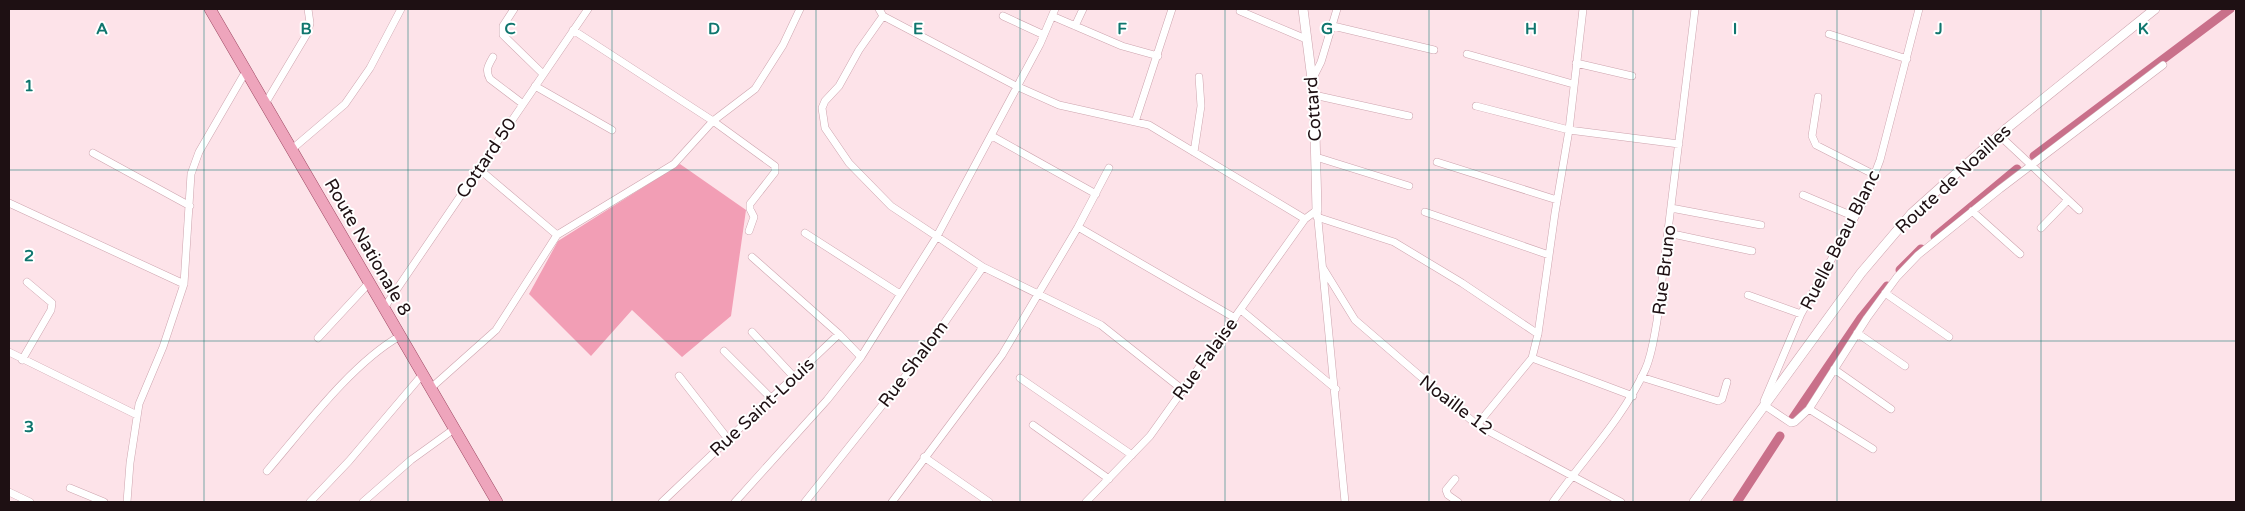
<svg xmlns="http://www.w3.org/2000/svg" width="2245" height="511" viewBox="0 0 2245 511" font-family="'Varela Round',sans-serif">
  <rect width="100%" height="100%" fill="#fde3e9"/>
  <path fill="#f29eb5" d="M680,164l66,46 -15,106 -49,41 -50,-47 -41,46 -62,-62 29,-53z"/>
  <g fill="none" stroke-linecap="round" stroke-linejoin="round">
    <path stroke="#c9708a" stroke-width="9" d="M2034,156l196,-147
      M1935,237l82,-68
      M1900,270l21,-21
      M1793,418l68,-100 26,-32
      M1737,502l43,-66"/>
    <g stroke="#cda4ae" stroke-width="8">
      <path id="minor" d="M514,9l-11,17v9l40,39
        M879,9l4,7 133,70 43,19 90,20 156,94
        M1240,11l66,28
        M1003,16l41,19
        M1052,16l70,30 36,10
        M1075,26l8,-17
        M1333,26l101,24
        M573,30l140,91 62,45v6l-25,32v5l4,8 -5,14
        M1829,34l78,25
        M1467,54l106,30
        M493,57c-5,9 -8,13 -3,22l33,25
        M1576,63l56,13
        M1312,80l9,-18 16,-53
        M535,86l77,44
        M1314,95l95,21
        M1818,97l-6,39 4,9 59,30
        M265,104l43,-72 2,-9 -2,-14
        M1476,106l93,24 110,14
        M1135,122l37,-113
        M1999,135l80,75
        M992,136l104,58
        M291,150l54,-46 25,-36 31,-59
        M1194,152l7,-46 -2,-29
        M93,153l97,53
        M1316,157l93,29
        M1437,162l120,38
        M1109,168l-31,59 157,91
        M479,169l78,66
        M1803,195l52,22
        M9,203l175,81
        M1671,208l90,17
        M1317,210l28,292
        M1972,211l48,43
        M1425,212l124,43
        M1317,217l77,25 68,41 76,51
        M2041,228l27,-28
        M805,233l95,61
        M1668,233l84,18
        M752,257l87,77
        M983,267l118,58 82,65
        M1323,268l32,52 122,105 144,77
        M1885,293l64,44
        M1748,295l53,19
        M384,308l204,-299
        M1241,310l95,79
        M752,332l42,45
        M1857,333l48,33
        M318,338l51,-55
        M724,351l47,47
        M9,352l128,63
        M1532,358l101,38
        M22,360l29,-50 1,-7 -25,-21
        M1834,369l57,40
        M679,376l49,63
        M1641,377l77,24 4,-2 5,-17
        M1020,378l112,77
        M431,388l65,-58 61,-95 117,-71 39,-43 42,-32 28,-44 17,-36
        M1764,401l37,-87 65,-117 14,-37 39,-151
        M1764,405l27,18 4,-1 14,-13 64,40
        M1809,409l58,-91 30,-41 21,-22 82,-66 163,-124
        M1033,425l76,54
        M1477,425l55,-67 6,-24 17,-121 14,-83 14,-121
        M924,457l65,45
        M267,471c37,-43 84,-107 133,-135
        M1455,479l-9,11 2,5 10,7
        M70,488l34,14
        M9,492l21,10
        M127,502l3,-39 9,-59 24,-57 21,-63 7,-110 8,-22 47,-81
        M310,502l39,-41 73,-86
        M363,502l48,-42 43,-31
        M662,502l177,-168 22,23
        M735,502l92,-102 34,-43 75,-119 104,-194 15,-35
        M805,502l118,-148 60,-87 -92,-61 -42,-43 -24,-35 -3,-20 3,-7 14,-15 20,-36 24,-34
        M892,502l110,-147 76,-128
        M1086,502l64,-66 155,-217 12,-9
        M1553,502c31,-44 69,-82 92,-132 7,-15 9,-33 12,-49l38,-312"/>
    </g>
    <g stroke="#cda4ae" stroke-width="10">
      <path id="tertiary" d="M1303,9l11,86 3,115
        M1694,502l167,-229 51,-60 94,-84 149,-120"/>
    </g>
    <g stroke="#9e4a64" stroke-width="12">
      <path id="primary" d="M210,9l287,493"/>
    </g>
    <use href="#minor" stroke="#fff" stroke-width="7"/>
    <use href="#tertiary" stroke="#fff" stroke-width="9"/>
    <use href="#primary" stroke="#eea5bc" stroke-width="11"/>
  </g>
  <path fill="none" stroke="#0f766e" stroke-width="1" stroke-opacity="0.55" d="M204,9v493M408,9v493M612,9v493M816,9v493M1020,9v493M1225,9v493M1429,9v493M1633,9v493M1837,9v493M2041,9v493M9,170h2227M9,341h2227"/>
  <g text-anchor="middle" dominant-baseline="central" stroke-width="4" stroke-linejoin="round" paint-order="stroke">
    <g font-size="18" fill="#1e1013" stroke="#fff">
      <text transform="translate(1313 109) rotate(-94)">Cottard</text>
      <text transform="translate(486 158) rotate(-56)">Cottard 50</text>
      <text transform="translate(1953 179) rotate(-43)">Route de Noailles</text>
      <text transform="translate(1840 240) rotate(-63)">Ruelle Beau Blanc</text>
      <text transform="translate(368 247) rotate(60)">Route Nationale 8</text>
      <text transform="translate(1664 270) rotate(-83)">Rue Bruno</text>
      <text transform="translate(1205 359) rotate(-54)">Rue Falaise</text>
      <text transform="translate(913 364) rotate(-53)">Rue Shalom</text>
      <text transform="translate(1456 405) rotate(37)">Noaille 12</text>
      <text transform="translate(762 407) rotate(-43)">Rue Saint-Louis</text>
    </g>
  </g>
  <g font-size="16" text-anchor="middle" font-weight="bold" fill="#0f766e" stroke="#fff" stroke-width="4" stroke-linejoin="round" paint-order="stroke">
    <text x="102" y="34">A</text>
    <text x="306" y="34">B</text>
    <text x="510" y="34">C</text>
    <text x="714" y="34">D</text>
    <text x="918" y="34">E</text>
    <text x="1122" y="34">F</text>
    <text x="1327" y="34">G</text>
    <text x="1531" y="34">H</text>
    <text x="1735" y="34">I</text>
    <text x="1939" y="34">J</text>
    <text x="2143" y="34">K</text>
    <text x="29" y="91">1</text>
    <text x="29" y="261">2</text>
    <text x="29" y="432">3</text>
  </g>
  <rect width="2245" height="511" fill="none" stroke="#1e1013" stroke-width="20"/>
</svg>
